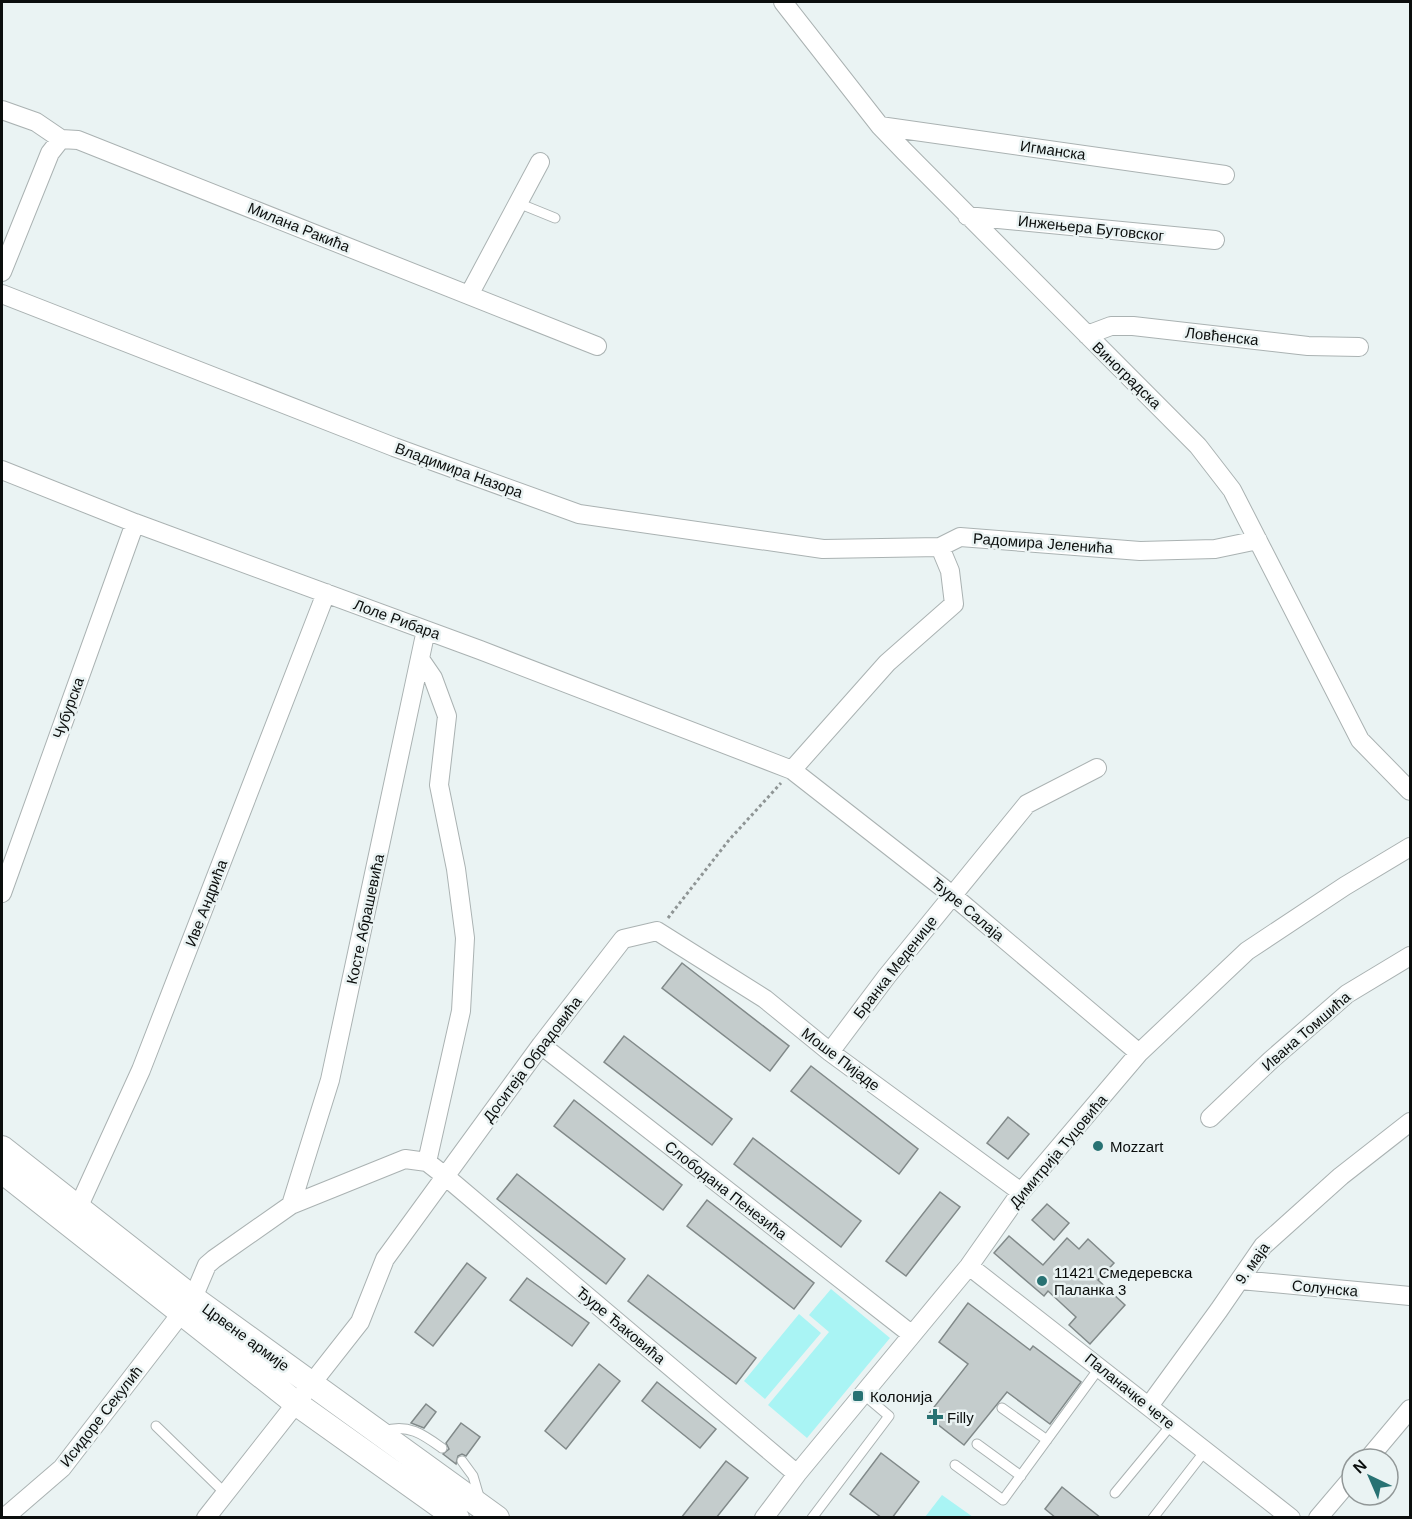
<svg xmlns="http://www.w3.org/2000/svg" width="1412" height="1519" viewBox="0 0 1412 1519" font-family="Arial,sans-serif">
  <rect width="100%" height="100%" fill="#eaf3f3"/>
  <path fill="#a9f4f4" d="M831,1289l59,49 -83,100 -39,-33 61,-73 -20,-17z
    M799,1314l22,19 -56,66 -21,-18z
    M942,1495l31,22h-48z"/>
  <path fill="#c4cccc" stroke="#818989" stroke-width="1.5" d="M682,963l107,83 -19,25 -108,-83z
    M624,1036l108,83 -20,26 -108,-83z
    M811,1066l107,83 -19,25 -108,-83z
    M574,1100l108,85 -19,25 -109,-84z
    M1008,1117l21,17 -21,25 -21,-16z
    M753,1138l108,83 -20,26 -107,-83z
    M517,1174l108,85 -19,25 -109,-85z
    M940,1192l20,15 -54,69 -20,-15z
    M707,1200l107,83 -20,26 -107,-83z
    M1047,1204l22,19 -15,17 -22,-20z
    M1009,1236l34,29 24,-27 12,11 9,-10 26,24 -16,17 27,25 -35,39 -21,-19 7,-8 -28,-26 -4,5 -50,-43z
    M467,1263l19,15 -53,68 -18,-14z
    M648,1275l108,83 -20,26 -108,-83z
    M527,1278l62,45 -17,23 -62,-46z
    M968,1303l62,47 3,-4 48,36 -31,42 -43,-32 -43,53 -37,-29 41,-52 -29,-22z
    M599,1364l21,17 -54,68 -21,-18z
    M657,1382l59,47 -16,19 -58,-47z
    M426,1404l10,8 -12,16 -13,-5z
    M461,1423l19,14 -14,19 -4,-2 -4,2 -2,8 -13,-10 6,-5 -3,-6z
    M881,1453l38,29 -27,36h-10l-32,-24z
    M726,1461l22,17 -32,40h-35z
    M1062,1487l15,12 24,19h-45l-11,-9z"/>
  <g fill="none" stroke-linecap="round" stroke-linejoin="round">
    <g stroke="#aab2b2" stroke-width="11">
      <path id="service" d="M518,203l37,15
        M1002,1408l45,32
        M156,1426l69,67
        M384,1431c24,-8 40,4 58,17
        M977,1444l44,32
        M462,1461l11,15 7,24
        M955,1465l48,35 97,-133
        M1115,1493l57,-69
        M812,1518l77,-102 -26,-22
        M1153,1518l52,-67"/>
    </g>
    <g stroke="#aab2b2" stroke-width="20">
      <path id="minor" d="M783,2l97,124 25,26 293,294 34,44 128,250 50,51
        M2,110l34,12 25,17 17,1 519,206
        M880,126l345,49
        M967,216l248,24
        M2,272l48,-119 11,-14
        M2,294l392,153 185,67 244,35 117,-2
        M469,295l71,-133
        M1087,335l24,-9h22l175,20 51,1
        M2,470l133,53 345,127 312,120 160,125 187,158
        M420,659l13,19 14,38 -8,69 17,84 9,69 -4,73 -34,151
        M792,770l95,-107 67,-59 -4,-33 -10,-24 20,-10 180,14 75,-2 43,-9
        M2,893l133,-370
        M541,1045l370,289
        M830,1052l57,-76 140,-172 70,-36
        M1210,1118l61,-58 76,-66 63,-38
        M291,1205l39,-125 96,-450
        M78,1208l63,-138 185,-477
        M969,1266l322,252
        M1240,1280l170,16
        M1149,1406l70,-96 44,-64 78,-70 69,-54
        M1368,1459l42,-50
        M4,1518l58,-50 131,-170 14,-33 7,-6 77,-54 114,-46 22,3 18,14 352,298
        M206,1518l154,-196 25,-63 156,-214 82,-106 34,-8 108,68 65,53 191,140
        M764,1518l33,-44 172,-208 52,-74 118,-139 108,-102 98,-65 65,-39
        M1318,1518l34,-40"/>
    </g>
    <g stroke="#aab2b2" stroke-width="26">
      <path id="secondary" d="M2,1148l191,150 304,220
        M2,1171l295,233 160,114"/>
    </g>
    <path stroke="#8f9595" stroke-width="3" stroke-dasharray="3 3" stroke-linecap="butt" d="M668,918l61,-78 52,-57"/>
    <use href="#service" stroke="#fff" stroke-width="9"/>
    <use href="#minor" stroke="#fff" stroke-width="18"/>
    <use href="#secondary" stroke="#fff" stroke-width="24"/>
  </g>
  <g fill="#287273" stroke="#eaf3f3" stroke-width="2">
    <circle cx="1098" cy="1146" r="6"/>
    <circle cx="1042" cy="1281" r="6"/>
    <rect x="852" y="1390" width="12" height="12" rx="3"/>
    <path d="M932 1408h6v6h6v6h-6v6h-6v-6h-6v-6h6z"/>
  </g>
  <g text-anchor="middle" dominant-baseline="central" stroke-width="5" stroke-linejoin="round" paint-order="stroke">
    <g font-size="15" fill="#0b0e0d" stroke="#eaf3f3">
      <text transform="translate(1053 150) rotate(8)">Игманска</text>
      <text transform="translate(299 227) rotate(22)">Милана Ракића</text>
      <text transform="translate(1091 228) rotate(6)">Инжењера Бутовског</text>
      <text transform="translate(1222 336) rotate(6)">Ловћенска</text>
      <text transform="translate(1127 375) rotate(44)">Виноградска</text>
      <text transform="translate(459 470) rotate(20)">Владимира Назора</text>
      <text transform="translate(1043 543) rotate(4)">Радомира Јеленића</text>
      <text transform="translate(397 619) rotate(20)">Лоле Рибара</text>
      <text transform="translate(68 708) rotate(-70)">Чубурска</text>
      <text transform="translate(206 903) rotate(-69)">Иве Андрића</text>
      <text transform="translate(968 909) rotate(40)">Ђуре Салаја</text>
      <text transform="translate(365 919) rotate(-78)">Косте Абрашевића</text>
      <text transform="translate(895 967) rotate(-52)">Бранка Меденице</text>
      <text transform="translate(1306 1031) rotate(-41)">Ивана Томшића</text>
      <text transform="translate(532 1059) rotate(-53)">Доситеја Обрадовића</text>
      <text transform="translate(841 1059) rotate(37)">Моше Пијаде</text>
      <text transform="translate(1058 1151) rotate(-50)">Димитрија Туцовића</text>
      <text transform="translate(726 1190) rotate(38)">Слободана Пенезића</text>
      <text transform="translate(1252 1263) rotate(-54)">9. маја</text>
      <text transform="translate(1325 1288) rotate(5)">Солунска</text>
      <text transform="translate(621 1325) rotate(40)">Ђуре Ђаковића</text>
      <text transform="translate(246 1337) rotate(36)">Црвене армије</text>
      <text transform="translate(1130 1391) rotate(39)">Паланачке чете</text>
      <text transform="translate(101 1416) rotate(-52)">Исидоре Секулић</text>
    </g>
    <g font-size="15" fill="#0b0e0d" stroke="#eaf3f3" text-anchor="start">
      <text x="1110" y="1146">Mozzart</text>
      <text x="1054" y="1272">11421 Смедеревска<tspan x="1054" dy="17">Паланка 3</tspan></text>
      <text x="870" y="1396">Колонија</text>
      <text x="947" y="1417">Filly</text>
    </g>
  </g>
  <rect width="1412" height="1519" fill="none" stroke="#0b0e0d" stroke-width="6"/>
  <g transform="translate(1370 1477) rotate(316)"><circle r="28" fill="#eaf3f3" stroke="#919797" stroke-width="1.5"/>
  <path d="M0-4.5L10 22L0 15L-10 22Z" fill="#287273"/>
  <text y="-9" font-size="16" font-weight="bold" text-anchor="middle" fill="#0b0e0d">N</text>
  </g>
</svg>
